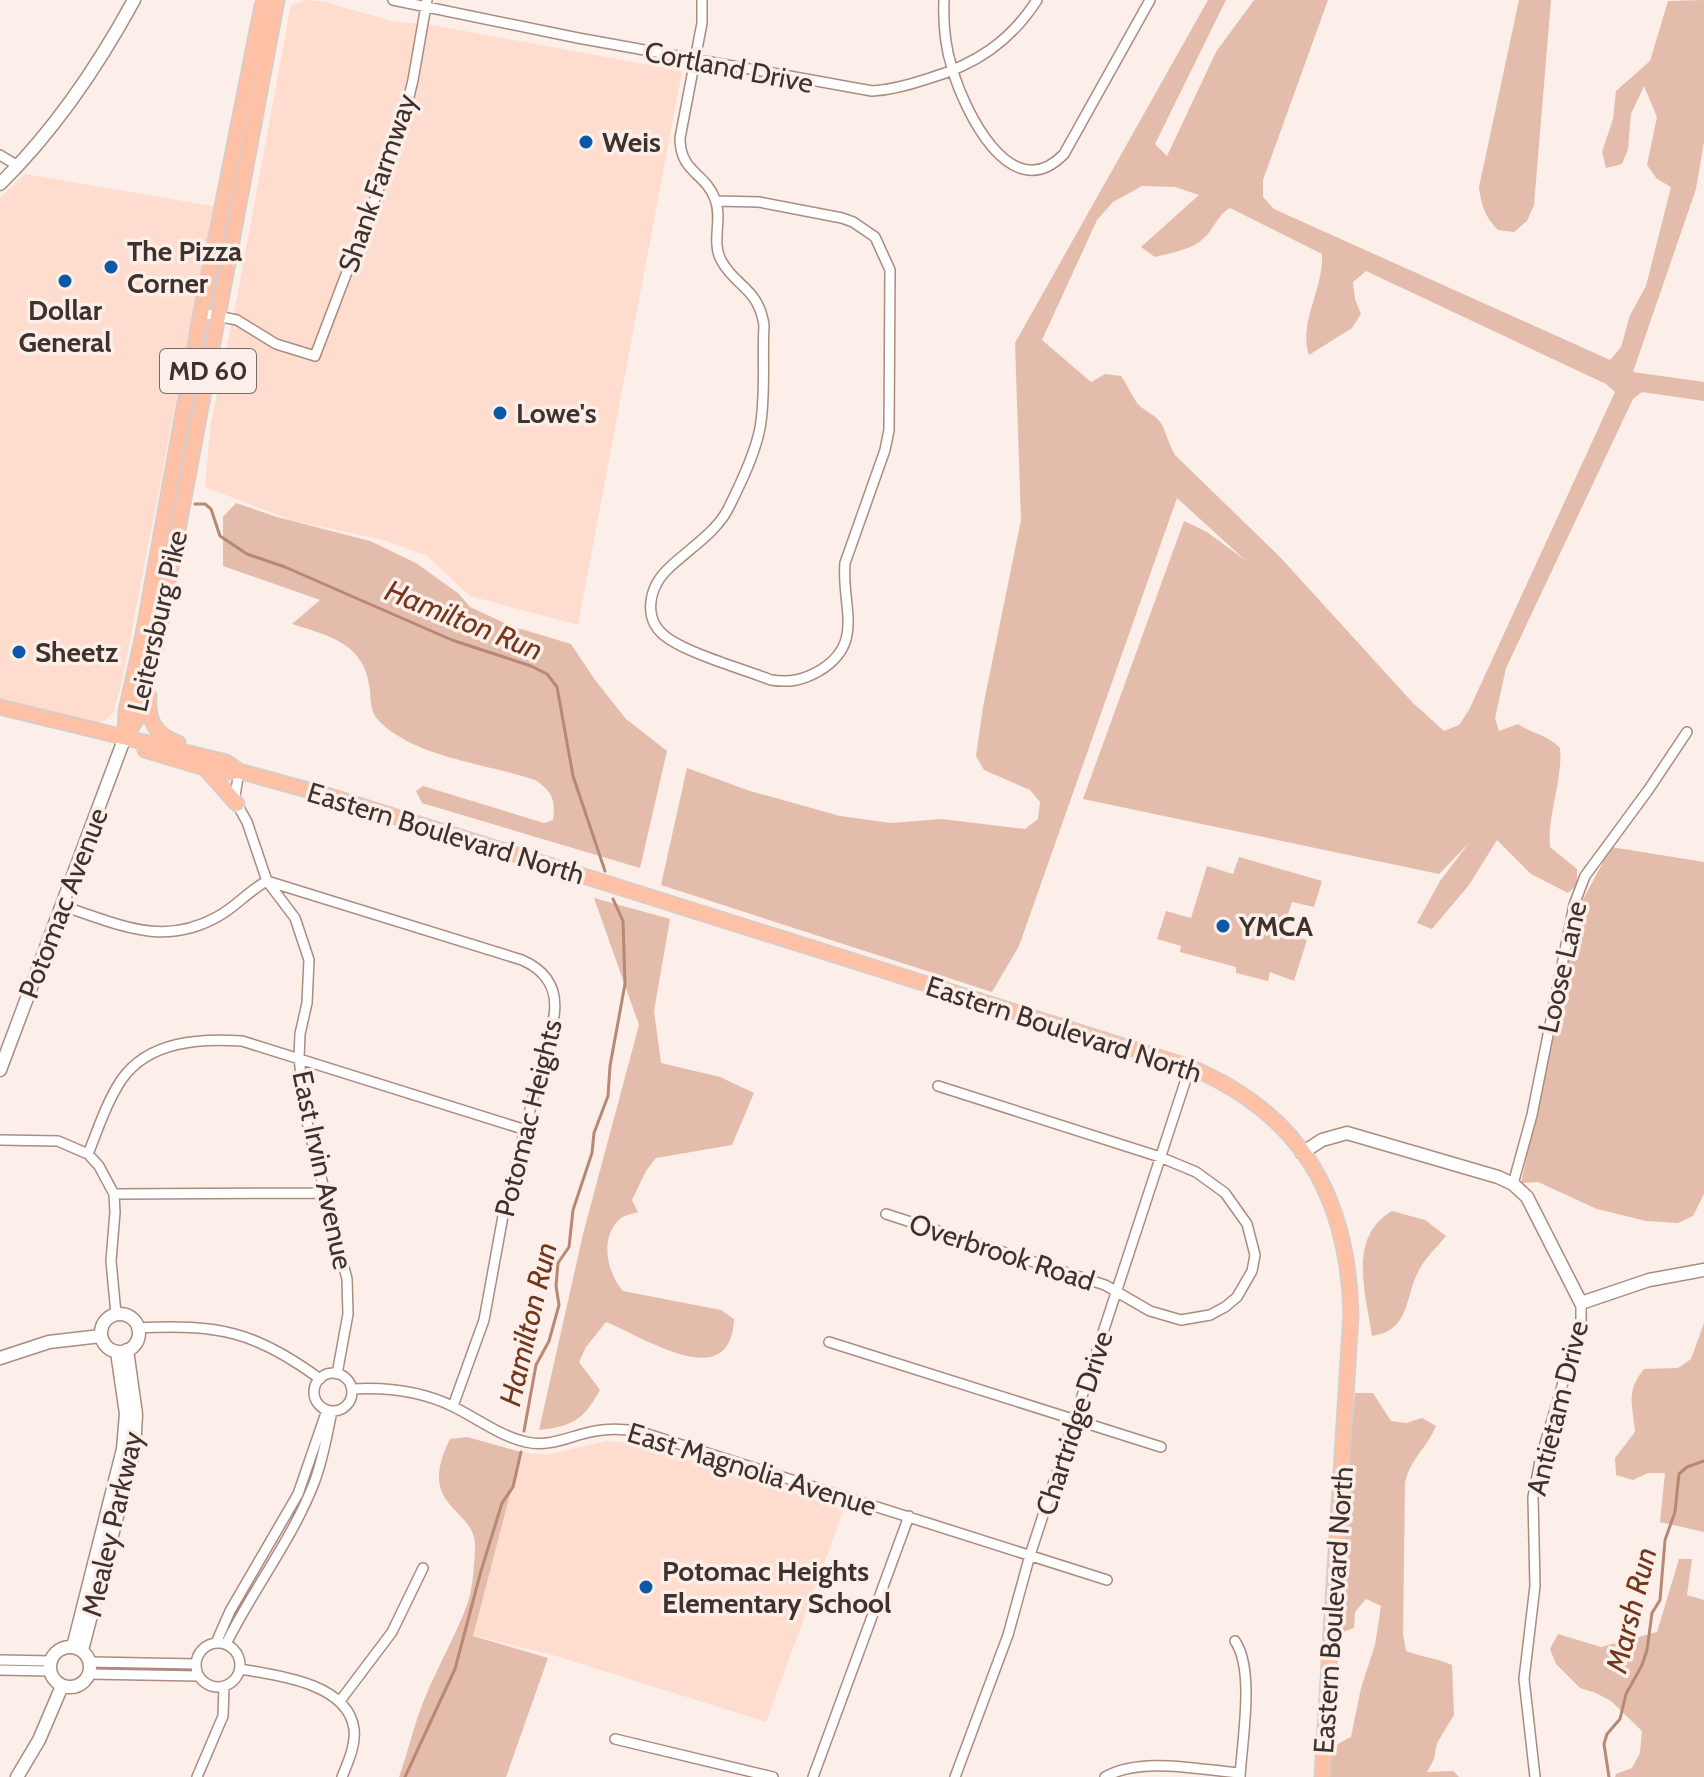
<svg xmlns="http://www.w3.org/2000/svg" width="1704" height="1777" viewBox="0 0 1704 1777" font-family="Cabin,sans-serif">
  <rect width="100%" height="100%" fill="#fceee8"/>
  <path fill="#fedcce" d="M306,0l19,2 66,19 46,5 245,45 -104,554 -108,-29 -43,-40 -40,-15 -96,-21 -86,-33 6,-64 26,-125 54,-293z
    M25,174l193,33 -6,7 -91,472 -8,27 -8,7 -7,3 -98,-24v-501z
    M607,1441l32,3 205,65 -78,213 -213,-67 -89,-22 38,-130 11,-16 8,-35 24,3z"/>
  <path fill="#e3bcab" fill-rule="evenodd" d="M1208,0h18l-71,144 12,12 49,-104 38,-52h74l-65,180v17l11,12 336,151 11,-13 9,-32 16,-29 25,-99 -14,-8 -10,-14 10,-48 -13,-31 -13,28 -3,35 -6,15 -16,4 -4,-16 11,-33 3,-28 34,-30 18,-60 36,-1v142l-8,47 -63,183 71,10v19l-62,-9 -9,7 -127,269 -11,50 4,13 19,-7c15,10 29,11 42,24 3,33 -13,66 -10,99l27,22v16l-9,8 -37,-19 -34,-34 -28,45 -37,44 -15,-6 23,-42 29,-38 -30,31 -356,-75 101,-278 23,11 38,28 -68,-62 -158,448 -27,46 -331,-107 26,-117 63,23 90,25 51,7 51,-4 83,10 13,-10 2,-17 -10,-12 -46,-20 -8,-14 7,-49 38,-187 -6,-177zM1142,186l33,1 24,8 -58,52 14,10c15,-4 37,-7 49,-19 11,-10 13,-23 26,-30l92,46c2,35 -24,68 -13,101l43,-27 9,-14 -6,-15 -2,-17 13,-11 240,113 9,8 -146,318 -10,15 -15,6 -31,-28 -133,-146 -105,-102c-6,-10 -8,-20 -13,-30 -6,-11 -17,-13 -24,-21 -7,-8 -10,-19 -17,-28l-16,-2 -14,8 -49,-42 55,-120 16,-18z
    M1519,0h32l-17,205 -7,16 -13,11 -16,-2c-13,-13 -17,-25 -19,-43z
    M236,503l41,14 93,24 46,22 43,31 11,13 41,19 60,18 24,36 31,39 41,32 -27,117 -218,-65 -6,-12 7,-5 121,37 9,-3c3,-20 -1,-29 -18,-40 -47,-16 -117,-22 -154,-57 -11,-10 -10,-20 -11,-33 -5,-47 -40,-54 -78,-66l28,-24 -97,-34v-49z
    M1611,847l93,15v332l-11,22 -15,7 -32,-2 -49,-12 -59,-27 -17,1 38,-172 18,-100z
    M1239,857l83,24 -8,26 -22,-5 -10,30 25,8 -13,41 -24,-9 -2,9 -32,-8v-6l-56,-15 1,-6 -24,-7 9,-28 25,7 16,-52 26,8z
    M594,898l76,21 -16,92 7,52 59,14 34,16 -22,52 -76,13 -10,13 -14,29 6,12c-6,2 -14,3 -18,7 -21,18 -13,54 3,72l98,19 13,9c-3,77 -90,18 -128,3l-20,25 -7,15 21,28c-17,31 -28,36 -61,40l44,-196 56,-209z
    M1392,1211l33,9 21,16c-9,11 -20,21 -27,34 -15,28 -8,60 -47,66 -6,-42 -25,-99 20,-125z
    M1704,1323v209l-44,-10 5,-49h-17l-15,7 -17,-5 -1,-17 20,-26c-2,-27 -10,-40 9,-63l34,-1 13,-9z
    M1355,1393h18l18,28 15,2 16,-5 14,8c-9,22 -26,33 -31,57l-2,151 3,17c15,6 31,7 46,14l2,50 -17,28 -3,16 -7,13 26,-1 6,6h-133c-1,-21 5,-31 25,-40l10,-49 14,-43 6,-39 -15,-7 -11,13 -1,16 -16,6 -6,-16 4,-13z
    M467,1437l54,15 -48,184 75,22 -42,119h-107c9,-25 15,-52 25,-77 13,-32 31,-63 43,-95 6,-16 7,-38 8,-56 3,-43 -61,-38 -25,-110z
    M1679,1559h13l-5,36 17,5v177h-89l1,-3 16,-6 8,-15 2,-22 -31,-30 -15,-8 -16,-5 -24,-24 -6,-15 8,-15 43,13 56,-15z"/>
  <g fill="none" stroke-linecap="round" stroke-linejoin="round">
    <path stroke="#b78975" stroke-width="3" d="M195,504h10l6,5 9,27 27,18 38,13 167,73 79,26 16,8 10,13 16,89 32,95
      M524,1431l12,-66 13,-24 10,-36 -3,-19 2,-23 11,-16 4,-37 19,-57 2,-20 14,-37 2,-30 15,-82 -2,-63 -10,-22
      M405,1777l50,-108 26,-98 21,-68 11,-16 8,-35
      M1609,1777l-5,-33 3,-10 13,-15 6,-25 16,-29 5,-15 5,-37 8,-13 5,-60 10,-28 4,-38 8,-7 17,-6"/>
    <g stroke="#ab8c7e" stroke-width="12">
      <path id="street" d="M393,0l185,38 294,53c20,-1 37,-6 55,-12 48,-14 83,-37 110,-79
        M702,0v23l-22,115c0,35 25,34 35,61 8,20 -4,42 6,61 14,27 37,27 43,65 -2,34 2,70 -4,103 -5,26 -19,55 -31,79 -11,24 -40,42 -59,60 -22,20 -29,54 -1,72 24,16 74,30 102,41 19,3 32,0 48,-9 47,-28 22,-65 26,-108l40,-113 4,-20 1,-160 -15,-33 -22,-15 -11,-4 -83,-16 -43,-1
        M944,0c-1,23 1,46 8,68 12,42 59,141 112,86l86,-154
        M0,155l18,11
        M201,313l36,7 39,24 39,12 86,-226 12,-50 14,-80
        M239,771l-4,25 2,8 10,18 20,59 28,37 14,42 -2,43 -7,31 -1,24 7,60 41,161 1,35 -11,60
        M267,881l255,79c25,11 36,29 32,56l-51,200 -19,104 -31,86
        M62,906c55,17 99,42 155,11 19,-10 31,-26 50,-36
        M0,1140l58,1 30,13 11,12 15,28 1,18 -4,49 5,53
        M88,1154c10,-25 19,-53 34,-75 27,-38 78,-41 120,-38l284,89
        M1513,1184l19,-69 42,-210 11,-29 64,-87 38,-57
        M114,1194l213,-1
        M886,1214l219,71 45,26 31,9 29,-5 15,-8 12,-10 15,-26 3,-16 -8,-31 -22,-31 -29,-21 -36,-15 -222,-71
        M138,1328c80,-4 117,3 182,51
        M829,1342l332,105
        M314 1392a19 19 0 1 1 38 0a19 19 0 1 1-38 0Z
        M352,1389c35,-2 70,2 102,18 24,12 46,29 72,35 22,5 40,-4 60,-9 19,-5 36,-5 55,-1l466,148
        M1235,1641c20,29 7,99 5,136
        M216,1643l14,-32 68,-117 29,-84
        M196 1665a22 22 0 1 1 44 0a22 22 0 1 1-44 0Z
        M226,1644c27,-55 66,-104 88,-161 9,-23 13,-48 18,-72
        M0,1660l50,1
        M90,1662l106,2
        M240,1669c36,6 108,14 114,60 2,16 -6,33 -12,48
        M0,1670l50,1
        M89,1674l110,2
        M340,1701l52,-69 31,-64
        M615,1739l158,38
        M197,1777l26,-61 1,-30
        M813,1777l96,-261
        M955,1777l53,-142 22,-80 160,-488
        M1105,1777c36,-21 95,-7 135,-4
        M1535,1777l-11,-98 11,-93 -2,-89 7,-36 41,-140v-18"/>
    </g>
    <g stroke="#ab8c7e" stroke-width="15">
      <path id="secondary" d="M0,184c55,-54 97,-116 134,-184
        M0,1070l125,-333
        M1302,1153l20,-13 25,-7 151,44 15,7 14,13 54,106 68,-23 55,-10
        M101 1333a19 19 0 1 1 38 0a19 19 0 1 1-38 0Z
        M0,1358l49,-16 52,-6
        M50 1667a20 20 0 1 1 40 0a20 20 0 1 1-40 0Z
        M73,1647l50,-198 3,-35 -9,-62
        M82,1650l52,-199 2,-37 -9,-64
        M17,1777l22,-37 23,-54"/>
    </g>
    <g stroke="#d1cecc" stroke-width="17">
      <path id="primary" d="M149,696c-2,24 6,39 29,47
        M0,707l226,55 13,9 94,26 857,270c111,47 158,129 161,247l-29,463
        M125,737l13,-20 20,-80 119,-637
        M125,737l1,-26 17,-76 58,-322 61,-307 4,-6
        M145,750l77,23 17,-2
        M205,768l32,36"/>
    </g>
    <use href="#street" stroke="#fff" stroke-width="9"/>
    <use href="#secondary" stroke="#fff" stroke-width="12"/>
    <use href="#primary" stroke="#fec1a5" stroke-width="14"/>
  </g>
  <g fill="#0a58a7" stroke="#fceee8" stroke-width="3">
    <circle cx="586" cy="142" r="8"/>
    <circle cx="111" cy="267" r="8"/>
    <circle cx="65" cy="281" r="8"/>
    <circle cx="500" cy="413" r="8"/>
    <circle cx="19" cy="652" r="8"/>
    <circle cx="1223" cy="926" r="8"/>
    <circle cx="646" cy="1587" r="8"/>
  </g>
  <g text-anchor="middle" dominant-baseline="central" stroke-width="7" stroke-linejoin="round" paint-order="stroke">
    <rect fill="#fceee8" stroke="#786a64" stroke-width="2" x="160" y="349" width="96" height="44" rx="6"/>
    <g font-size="26" font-weight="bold" fill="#3f322c">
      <text x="208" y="371">MD 60</text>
    </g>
    <g font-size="28" fill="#3f322c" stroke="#fceee8">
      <text transform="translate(729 67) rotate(11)">Cortland Drive</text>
      <text transform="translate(377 183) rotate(-71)">Shank Farmway</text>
      <text transform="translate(157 621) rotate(-77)">Leitersburg Pike</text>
      <text transform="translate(446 833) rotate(17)">Eastern Boulevard North</text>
      <text transform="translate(63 903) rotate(-69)">Potomac Avenue</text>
      <text transform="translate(1562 967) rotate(-77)">Loose Lane</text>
      <text transform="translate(1064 1029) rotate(18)">Eastern Boulevard North</text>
      <text transform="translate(528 1118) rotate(-76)">Potomac Heights</text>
      <text transform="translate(323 1170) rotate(78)">East Irvin Avenue</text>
      <text transform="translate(1002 1252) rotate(18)">Overbrook Road</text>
      <text transform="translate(1557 1408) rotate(-76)">Antietam Drive</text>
      <text transform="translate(1074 1423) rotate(-72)">Chartridge Drive</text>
      <text transform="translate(752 1469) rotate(17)">East Magnolia Avenue</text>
      <text transform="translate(112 1524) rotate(-77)">Mealey Parkway</text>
      <text transform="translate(1333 1610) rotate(-86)">Eastern Boulevard North</text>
    </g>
    <g font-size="28" font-weight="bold" fill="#3f322c" stroke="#fceee8" text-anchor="start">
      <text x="602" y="142">Weis</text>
      <text x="127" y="251">The Pizza<tspan x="127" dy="32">Corner</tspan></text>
      <text x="65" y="310" text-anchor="middle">Dollar<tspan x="65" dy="32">General</tspan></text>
      <text x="516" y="413">Lowe's</text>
      <text x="35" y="652">Sheetz</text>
      <text x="1239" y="926">YMCA</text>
      <text x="662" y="1571">Potomac Heights<tspan x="662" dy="32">Elementary School</tspan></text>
    </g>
    <g font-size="30" font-style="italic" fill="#73371b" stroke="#fceee8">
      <text transform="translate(464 620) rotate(22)">Hamilton Run</text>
      <text transform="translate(528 1324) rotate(-77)">Hamilton Run</text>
      <text transform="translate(1631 1610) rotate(-76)">Marsh Run</text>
    </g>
  </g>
</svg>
